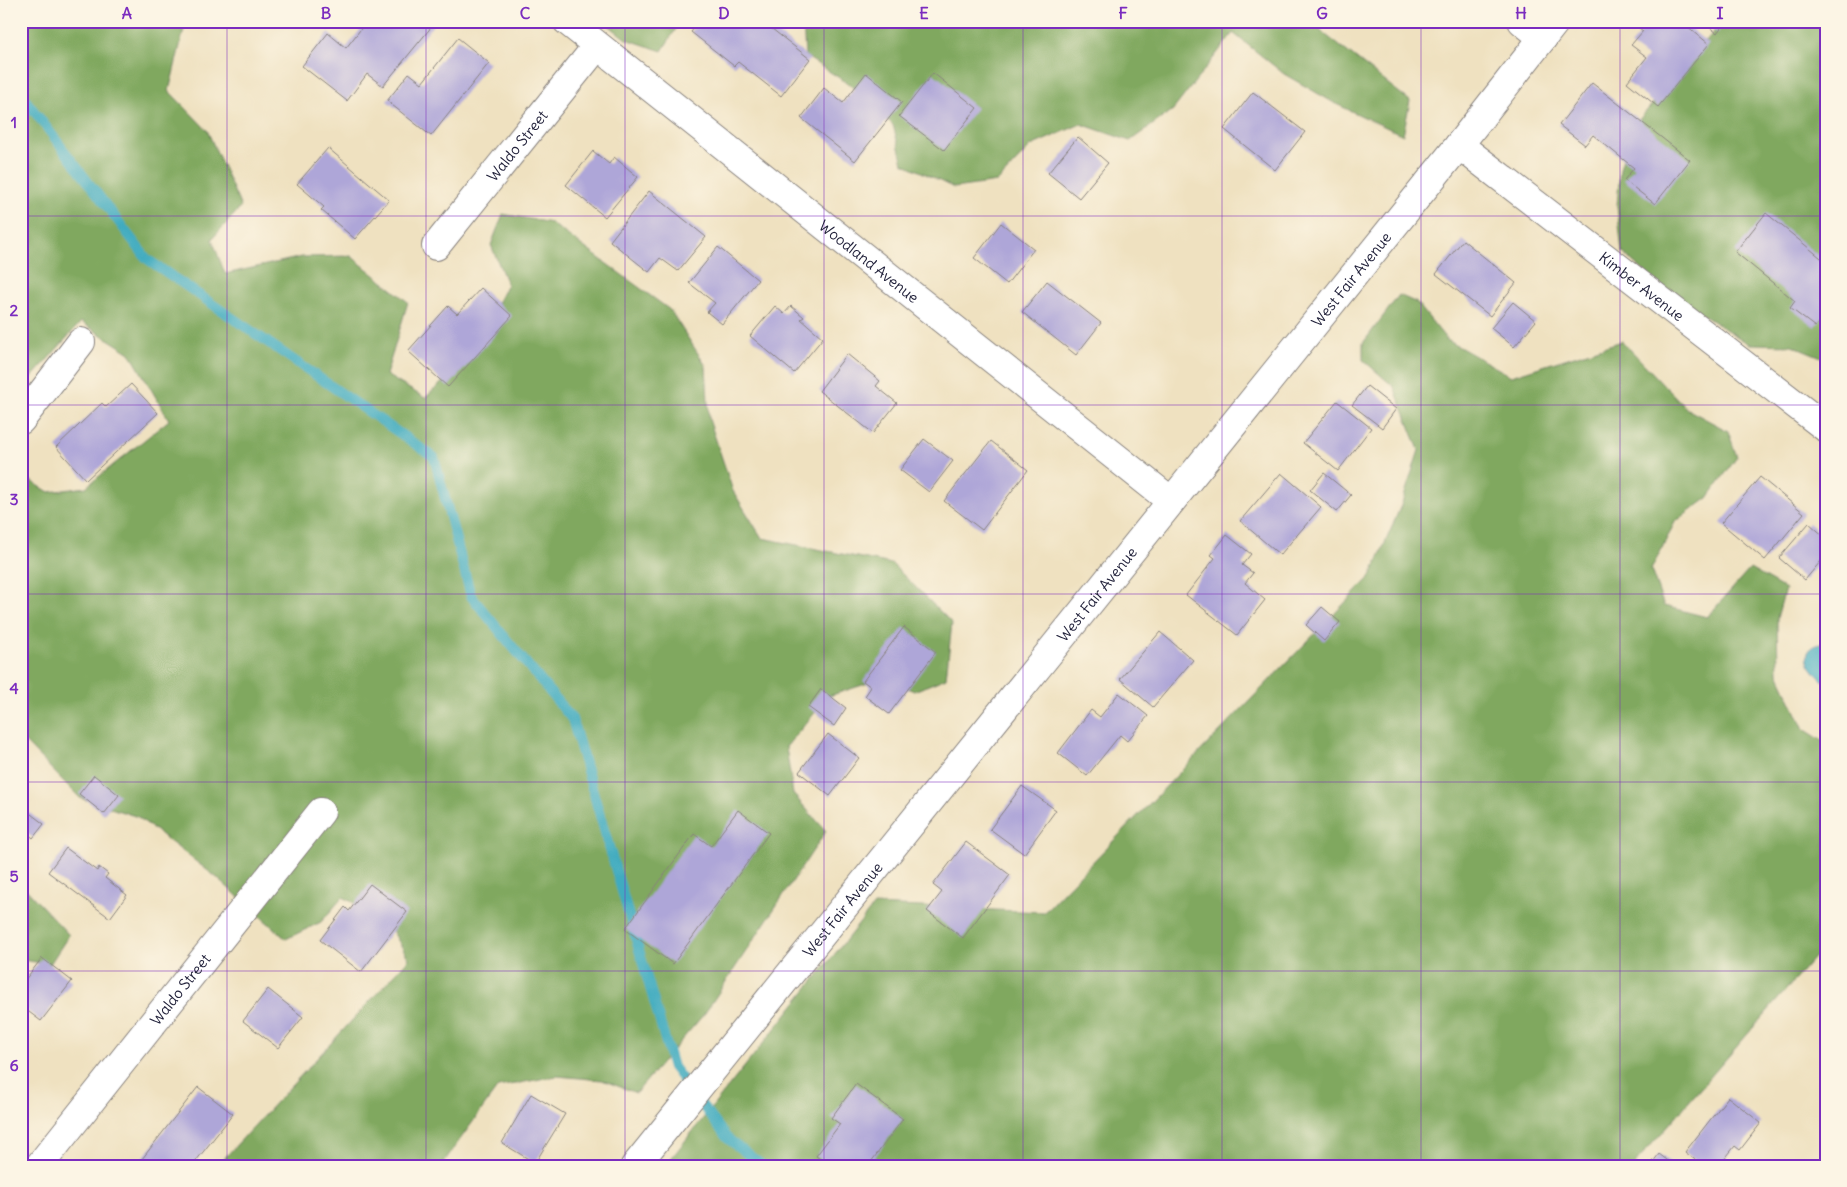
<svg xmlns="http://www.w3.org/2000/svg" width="1847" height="1187" viewBox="0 0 1847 1187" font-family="Delius,sans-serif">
  <rect width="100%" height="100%" fill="#fcf5e5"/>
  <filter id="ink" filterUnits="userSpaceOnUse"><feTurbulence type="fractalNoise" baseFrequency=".02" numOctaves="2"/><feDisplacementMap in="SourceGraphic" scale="10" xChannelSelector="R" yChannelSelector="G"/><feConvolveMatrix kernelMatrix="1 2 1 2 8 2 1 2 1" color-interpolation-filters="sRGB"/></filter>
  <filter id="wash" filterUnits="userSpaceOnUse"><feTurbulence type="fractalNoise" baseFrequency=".0096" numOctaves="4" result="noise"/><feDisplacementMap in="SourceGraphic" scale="20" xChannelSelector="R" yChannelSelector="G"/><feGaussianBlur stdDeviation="1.12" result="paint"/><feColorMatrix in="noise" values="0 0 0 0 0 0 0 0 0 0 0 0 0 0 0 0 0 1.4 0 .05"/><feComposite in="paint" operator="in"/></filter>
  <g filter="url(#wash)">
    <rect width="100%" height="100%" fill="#efe1c0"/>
    <path fill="#80a85f" stroke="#51654d" d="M21,21h165l-17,70 38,39 34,77 -29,32 13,35 77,-17 49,-1 57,46 -22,73 39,23 43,-39 39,-75 -16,-39 12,-31 48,9 119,87 36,56 3,53 24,72 29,47 130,26 60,59 -6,55 -32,13 -30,-13 -55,18 -43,51 7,47 33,37 -121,182 -69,80 -34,-13 -45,-4 -59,11 -57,79h-224l192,-207 -23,-39 -43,-23 -22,25 -35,17 -70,-62 -78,-60 -58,-19 -59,-60v-263l28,17 37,-5 83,-67 -39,-67 -49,-31 -49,55 -11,35z
      M603,21h78l-19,30 -36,-12z
      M803,21h505l102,80 -7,34 -67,-31 -52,-30 -51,-41 -60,77 -43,31 -49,-17 -50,22 -34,36 -43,6 -51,-25 -10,-38 -41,-39 -47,-30z
      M1723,21h103v338l-34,-14 -43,-1 -78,-49 -49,-43 -5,-46 3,-37 12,-41z
      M1399,295l18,8 30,37 64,36 111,-35 65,68 41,22 9,26 -29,41 -33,24 -24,48 13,36 43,11 43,-48 35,20 -8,29 1,55 26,56 22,14v201l-193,222h-968l209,-261 170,7 327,-336 31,-73 17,-53 -25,-63 -31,-27v-17z
      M21,884l48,51 -19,29 -29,-4z"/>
    <path fill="#40abbf" stroke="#31667d" d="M1824,643l2,1v39c-15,-12 -32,-34 -2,-40z"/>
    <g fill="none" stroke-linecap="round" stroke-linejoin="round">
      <path stroke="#40abbf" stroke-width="10" d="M21,94l126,165 287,198 37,139 101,123 101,348 54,71 36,28"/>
    </g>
    <g id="blocks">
      <path fill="#aea6d8" d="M367,21h61l5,4 -50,61 -16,-12 -20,27 -45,-35 26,-33 18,15z
        M700,21h62l48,38 -29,37 -43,-34 -4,4 -43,-34z
        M1645,21h36l28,23 -51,63 -31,-25 20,-25 -16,-12 12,-14 -4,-3z
        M1702,21h24l-9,12z
        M458,38l31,25 -58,73 -44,-35 22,-28 13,10z
        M866,73l36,29 -47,59 -54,-43 23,-30 19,15z
        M933,73l44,35 -33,42 -45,-34z
        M1592,83l98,77 -35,44 -31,-24 10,-12 -41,-33 -8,10 -26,-20z
        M1253,92l52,40 -30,38 -51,-41z
        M1078,137l30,26 -29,35 -31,-25z
        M328,148l61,52 -34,39 -34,-29 3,-3 -27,-23z
        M593,151l16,13 5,-7 24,20 -33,40 -39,-32z
        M649,191l57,46 -28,34 -18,-13 -11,14 -39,-31z
        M1766,213l60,49v52l-11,13 -25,-19 5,-7 -60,-49z
        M1001,223l33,26 -27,35 -33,-26z
        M1463,240l53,43 -26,33 -54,-42z
        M718,247l40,33 -36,44 -15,-12 8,-9 -26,-20z
        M1047,281l54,42 -25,32 -54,-43z
        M481,288l31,28 -64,71 -40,-36 40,-45 9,8z
        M1513,302l23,19 -22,26 -23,-19z
        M775,306l9,8 7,-8 13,11 -3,2 22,19 -29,35 -44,-37z
        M847,354l33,27 -4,5 21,17 -24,30 -54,-42z
        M131,384l27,29 -72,67 -30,-33 46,-44 4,4z
        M1367,386l29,23 -14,19 -30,-23z
        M1337,401l34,27 -33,43 -35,-28z
        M924,439l29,22 -24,31 -29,-22z
        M991,441l37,29 -46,60 -38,-29z
        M1281,473l40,34 -41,48 -40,-34z
        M1324,473l27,22 -14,17 -27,-22z
        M1760,477l44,36 -39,47 -44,-37z
        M1809,523l17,15v17l-21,25 -26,-22z
        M1227,535l24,19 -9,11 11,8 -8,10 20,17 -28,35 -51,-40 29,-37 -4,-3z
        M1322,607l18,15 -16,19 -18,-16z
        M904,627l32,25 -47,62 -24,-18 6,-9 -8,-6z
        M1160,632l33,28 -40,47 -33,-28z
        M821,689l25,19 -12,18 -26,-19z
        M1119,693l29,23 -21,25 -7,-6 -33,41 -29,-23 33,-43 9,7z
        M828,734l31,24 -29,38 -31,-24z
        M94,775l25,20 -15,19 -25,-20z
        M1022,786l34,24 -32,44 -34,-25z
        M738,810l31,23 -96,131 -48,-35 69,-95 17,12z
        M27,811l17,13 -11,14 -12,-10v-10z
        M966,842l44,33 -47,63 -36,-27 15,-19 -9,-7z
        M66,848l31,23 2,-4 9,7 -3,4 22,17 -17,23 -62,-46z
        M370,884l37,28 -46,60 -41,-32 25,-33 4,4z
        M42,958l30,23 -31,40 -20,-15v-21z
        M268,989l35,28 -25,31 -35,-27z
        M856,1084l47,35 -35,47h-39l-13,-10 24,-32 -9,-6z
        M198,1087l35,27 -41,52h-41l-9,-7z
        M531,1094l34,20 -30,49 -33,-20z
        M1728,1097l33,26 -21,27 -5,-4 -16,20h-16l-18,-14z
        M1659,1154l16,12h-25z"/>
    </g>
  </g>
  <g filter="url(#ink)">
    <use href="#blocks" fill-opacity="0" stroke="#88827e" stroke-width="1"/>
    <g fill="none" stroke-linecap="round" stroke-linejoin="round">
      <g stroke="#88827e" stroke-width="30">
        <g id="minor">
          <path id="s1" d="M567,21l604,480"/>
          <path id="s2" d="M1459,145l367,283"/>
          <path id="s3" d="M436,246l161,-200"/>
          <path d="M21,420l60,-78"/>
          <path id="s4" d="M39,1166l282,-354"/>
        </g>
      </g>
      <g stroke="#88827e" stroke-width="30">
        <g id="tertiary">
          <path d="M1522,21l21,17"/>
          <path id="s5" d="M635,1166l824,-1021 97,-124"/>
        </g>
      </g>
      <use href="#minor" stroke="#fff" stroke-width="28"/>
      <use href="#tertiary" stroke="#fff" stroke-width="28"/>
    </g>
  </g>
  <path fill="none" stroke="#7b2cbf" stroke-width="1" stroke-opacity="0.55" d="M227,21v1145M426,21v1145M625,21v1145M824,21v1145M1023,21v1145M1222,21v1145M1421,21v1145M1620,21v1145M21,216h1805M21,405h1805M21,594h1805M21,782h1805M21,971h1805"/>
  <g text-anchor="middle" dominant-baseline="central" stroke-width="4" stroke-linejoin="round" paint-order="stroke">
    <g font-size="15" fill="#22223b" stroke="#fcf5e5">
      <text stroke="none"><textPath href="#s3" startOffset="129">Waldo Street</textPath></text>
      <text stroke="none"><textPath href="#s1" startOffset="386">Woodland Avenue</textPath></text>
      <text stroke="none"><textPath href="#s5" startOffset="1140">West Fair Avenue</textPath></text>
      <text stroke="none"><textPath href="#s2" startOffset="231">Kimber Avenue</textPath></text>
      <text stroke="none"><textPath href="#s5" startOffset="735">West Fair Avenue</textPath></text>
      <text stroke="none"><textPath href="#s5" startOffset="330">West Fair Avenue</textPath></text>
      <text stroke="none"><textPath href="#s4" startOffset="226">Waldo Street</textPath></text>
    </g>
  </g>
  <rect width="1847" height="1187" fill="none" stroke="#fcf5e5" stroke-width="55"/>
  <rect x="28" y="28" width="1792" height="1132" fill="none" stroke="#7b2cbf" stroke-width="2"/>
  <g font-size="16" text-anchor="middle" font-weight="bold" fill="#7b2cbf">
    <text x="127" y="19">A</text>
    <text x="326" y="19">B</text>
    <text x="525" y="19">C</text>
    <text x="724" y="19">D</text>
    <text x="924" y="19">E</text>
    <text x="1123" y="19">F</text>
    <text x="1322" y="19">G</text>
    <text x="1521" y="19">H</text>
    <text x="1720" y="19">I</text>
    <text x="14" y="128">1</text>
    <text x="14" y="316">2</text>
    <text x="14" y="505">3</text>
    <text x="14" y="694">4</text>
    <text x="14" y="882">5</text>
    <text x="14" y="1071">6</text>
  </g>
</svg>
